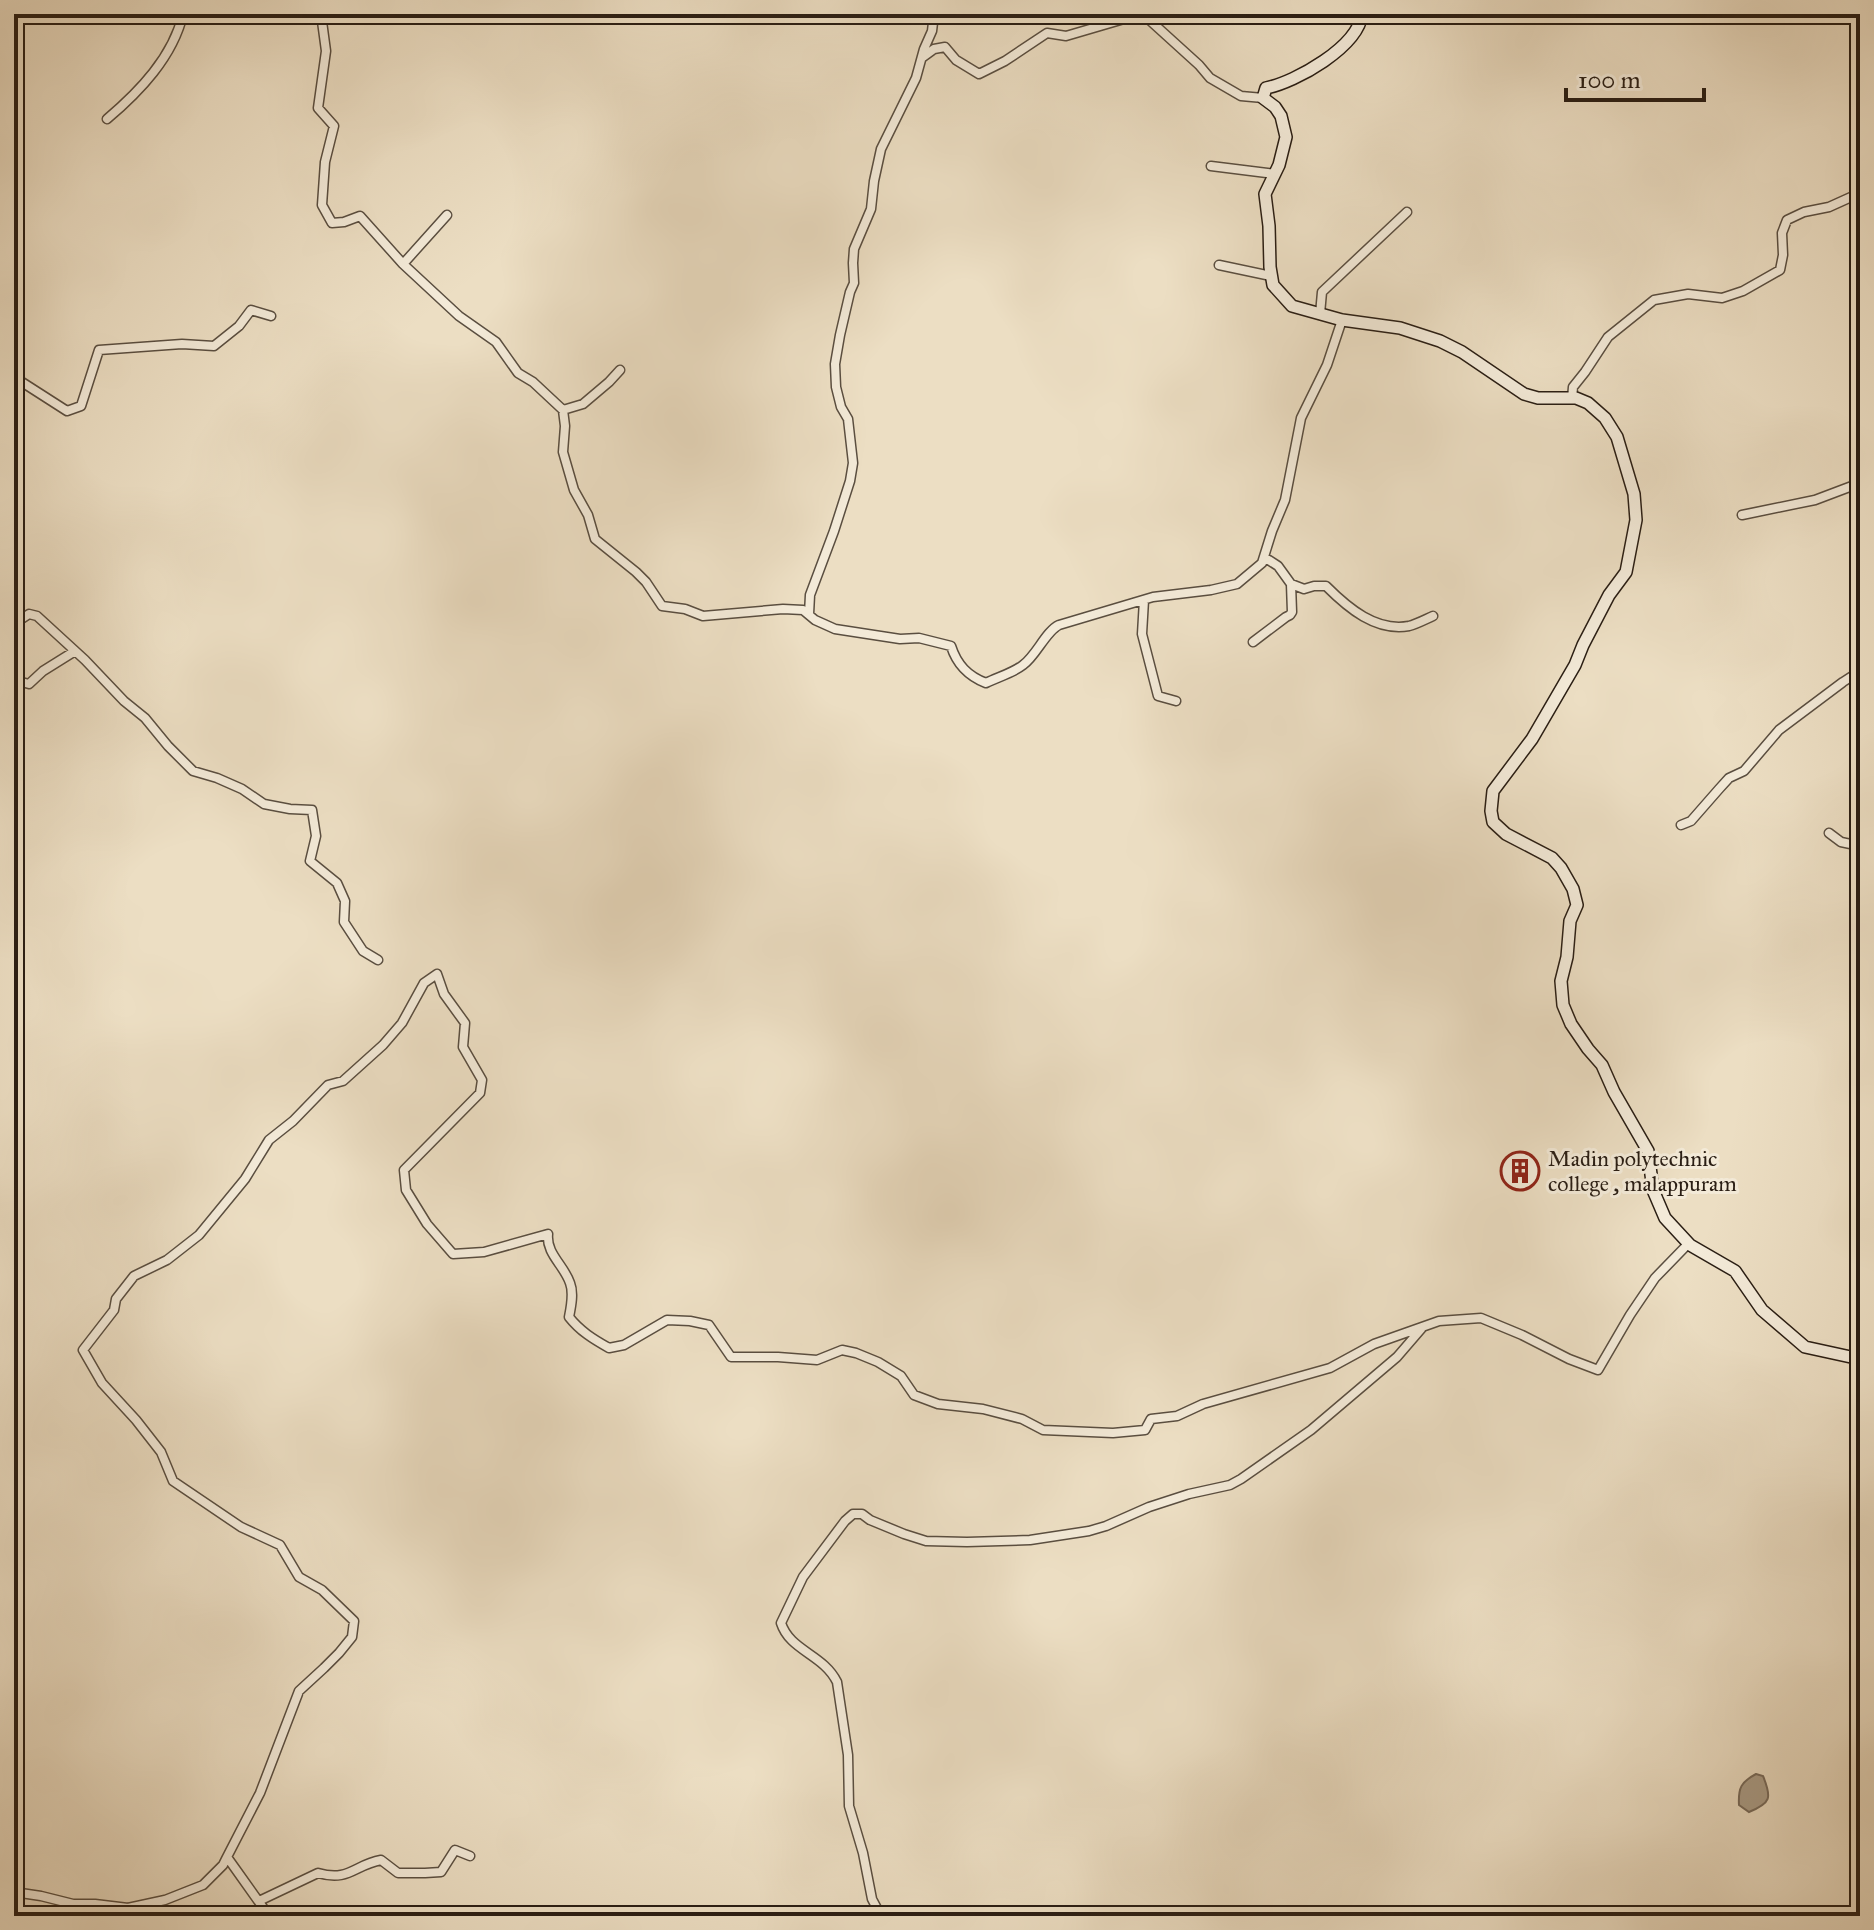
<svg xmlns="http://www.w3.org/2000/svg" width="1874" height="1930" viewBox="0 0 1874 1930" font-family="'IM FELL Great Primer',serif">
  <rect width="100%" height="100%" fill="#ecdec3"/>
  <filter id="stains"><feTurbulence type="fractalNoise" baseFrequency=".0025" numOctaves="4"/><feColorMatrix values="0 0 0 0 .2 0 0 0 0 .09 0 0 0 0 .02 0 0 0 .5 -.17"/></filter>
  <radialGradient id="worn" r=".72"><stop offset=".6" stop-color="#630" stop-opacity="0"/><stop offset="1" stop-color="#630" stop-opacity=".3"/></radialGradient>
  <path fill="#aa9d88" stroke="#776a5a" stroke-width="2" d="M1756,1774l7,2c9,22 8,27 -14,36l-10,-7c-1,-17 2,-23 17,-31z"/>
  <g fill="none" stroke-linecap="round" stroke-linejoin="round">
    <g stroke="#5a4e40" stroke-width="11">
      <path id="street" d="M321,14l5,37 -8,57 16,18 -9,36 -3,43 10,18 12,-1 16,-6 43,48 56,52 37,26 22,31 15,9 30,28 2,16 -2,26 11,38 14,25 7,24 41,33 10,10 16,24 23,3 18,7 80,-7 20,1 12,10 20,9 65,10 19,-1 32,8c6,19 17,30 35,37 12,-6 27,-10 37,-18 13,-9 23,-34 36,-40l94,-28 58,-7 26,-6 25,-21 10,-32 13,-31 16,-82 26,-53 15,-45
        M923,57l11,-8 11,-2 11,13 23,14 26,-13 42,-28 19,3 58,-17 21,-3 54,49 11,13 31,18 22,2
        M107,119c32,-27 66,-62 76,-105
        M1211,166l64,8
        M403,264l44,-49
        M1219,265l52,11
        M1320,314l2,-22 85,-80
        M14,377l53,34 14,-5 18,-56 83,-6 32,2 25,-20 12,-16 20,6
        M1572,399l1,-12 12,-15 23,-35 46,-37 34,-6 34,4 21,-7 37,-21 3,-15 -1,-22 5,-13 17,-8 25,-5 31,-14
        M563,410l20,-6 26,-22 11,-12
        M1742,515l73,-15 45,-17
        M1264,557l14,9 13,18 13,5 10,-3h12c22,22 50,46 83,40 8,-2 17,-7 24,-10
        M1144,600l-2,34 16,62 18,5
        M809,614l1,-19 24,-64 16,-50 3,-18 -5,-44 -7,-12 -5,-20 -1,-23 5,-29 10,-43 4,-9 -1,-20 1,-14 17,-40 3,-28 7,-32 35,-71 8,-29 8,-18 2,-17
        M14,624l15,-10 8,2 48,44 39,41 21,17 23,28 25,25 24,7 25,11 22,15 26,5 22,1 4,26 -6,25 27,22 8,18 -1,21 19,29 15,9
        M1253,642l33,-25 4,-2 2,-3 -1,-28
        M14,680l15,4 14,-13 32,-20
        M1681,825l10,-4 28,-32 10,-11 15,-7 35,-41 64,-48 17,-11
        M1829,833l12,9 19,4
        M227,1857l33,-64 39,-102 25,-23 15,-15 13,-16 2,-16 -32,-31 -23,-13 -19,-32 -39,-18 -68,-46 -12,-29 -25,-32 -34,-37 -19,-33 31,-40 2,-11 18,-23 33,-16 32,-25 46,-56 24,-39 24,-19 35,-36 15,-4 40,-36 19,-22 22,-40 13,-9 7,20 21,29 -2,24 19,33 -2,13 -76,77 2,20 21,34 26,30 31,-2 64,-18c-2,20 16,31 22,49 4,10 1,24 -1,34 11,14 24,22 40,31l15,-3 43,-25 23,1 19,4 22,32h47l39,3 25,-10 14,3 22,9 23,14 13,19 24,9 45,5 39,10 21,11 70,3 32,-3 6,-11 26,-3 26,-12 127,-36 44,-24 65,-23 42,-3 41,17 47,24 29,11 32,-55 25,-37 34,-35
        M14,1892l27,4 32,8h22l33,4 37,-8 38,-15 20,-20 4,-8 42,59
        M259,1901l59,-28c31,9 36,-8 63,-13l17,13h27l16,-1 14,-22 15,6
        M881,1916l-9,-17 -9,-46 -14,-47 -1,-51 -11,-73c-14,-28 -47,-31 -56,-59l22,-46 42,-56 8,-7h9l8,6 34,14 22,7 41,1 63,-2 59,-9 17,-5 43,-19 40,-13 41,-9 11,-6 70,-49 86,-73 25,-29"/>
    </g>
    <g stroke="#2a1e14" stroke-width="14">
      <path id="secondary" d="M1362,14c-4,33 -66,68 -96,74l-3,10 12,9 6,9 5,21 -7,28 -14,29 4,32 1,41 3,18 19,21 50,14 58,8 40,13 22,11 62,42 14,4h38l12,5 17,15 12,19 17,57 2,26 -10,52 -17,23 -26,50 -8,20 -43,74 -39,52 -2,20 2,11 13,12 46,24 9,10 12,21 4,16 -7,16 -3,36 -6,24 2,24 8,19 17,25 14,16 12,27 34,59 5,39 12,28 25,27 45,26 27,39 43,37 55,12"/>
    </g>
    <use href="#street" stroke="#f3ead8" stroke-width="8"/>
    <use href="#secondary" stroke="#f3ead8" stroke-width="11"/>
  </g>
  <defs>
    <g id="building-ring" transform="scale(2)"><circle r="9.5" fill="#f3ead8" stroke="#8f2418" stroke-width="1.5"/><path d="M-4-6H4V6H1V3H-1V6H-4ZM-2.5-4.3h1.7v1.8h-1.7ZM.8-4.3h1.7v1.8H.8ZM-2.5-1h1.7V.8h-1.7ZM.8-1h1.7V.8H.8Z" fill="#8f2418"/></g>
  </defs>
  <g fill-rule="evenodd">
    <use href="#building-ring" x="1520" y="1171"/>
  </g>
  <g text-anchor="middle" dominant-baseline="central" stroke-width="6" stroke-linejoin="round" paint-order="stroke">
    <g font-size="22" fill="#2a1e14" stroke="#f3ead8" text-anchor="start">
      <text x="1548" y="1158">Madin polytechnic<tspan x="1548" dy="25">college , malappuram</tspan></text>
    </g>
  </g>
  <rect width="1874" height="1930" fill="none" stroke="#ecdec3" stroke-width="48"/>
  <rect x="16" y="16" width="1842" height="1898" fill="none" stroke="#2a1e14" stroke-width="4"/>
  <rect x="24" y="24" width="1826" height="1882" fill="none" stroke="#2a1e14" stroke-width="2"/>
  <path d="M1566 88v12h138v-12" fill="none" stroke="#2a1e14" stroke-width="4"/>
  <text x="1578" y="88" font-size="24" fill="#2a1e14" stroke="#f3ead8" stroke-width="6" paint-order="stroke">100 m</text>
  <rect width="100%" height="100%" filter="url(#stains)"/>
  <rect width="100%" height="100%" fill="url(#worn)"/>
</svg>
